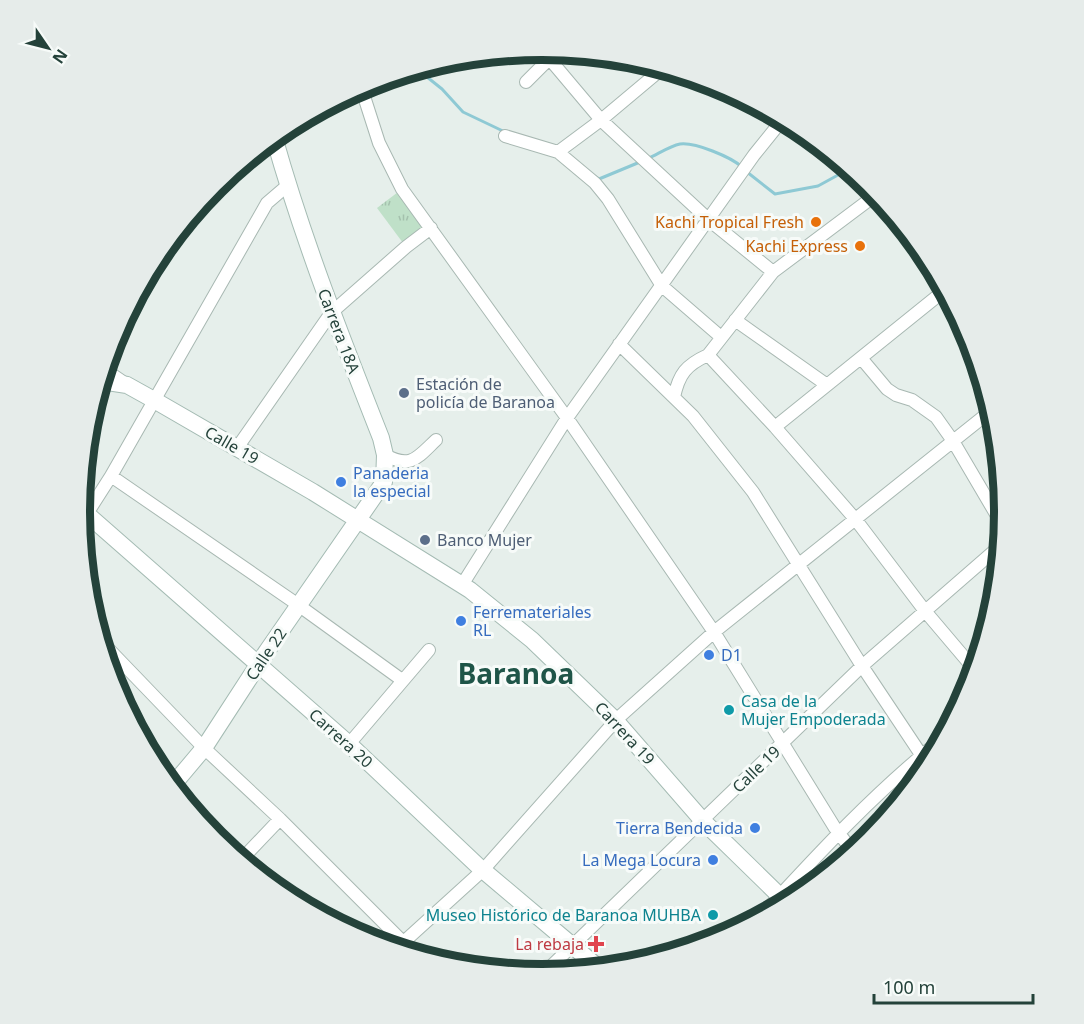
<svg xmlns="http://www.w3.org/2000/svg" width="1084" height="1024" viewBox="0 0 1084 1024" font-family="'Noto Sans',sans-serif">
  <defs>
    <pattern id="park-tufts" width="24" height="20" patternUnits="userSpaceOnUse" patternTransform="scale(1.5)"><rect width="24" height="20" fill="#bfe0c8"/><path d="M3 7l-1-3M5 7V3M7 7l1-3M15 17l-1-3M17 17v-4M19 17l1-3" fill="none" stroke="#a4c1ad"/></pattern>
  </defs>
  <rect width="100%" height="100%" fill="#e6efeb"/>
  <path fill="url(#park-tufts)" d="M402,189l29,39 -25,19 -29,-39z"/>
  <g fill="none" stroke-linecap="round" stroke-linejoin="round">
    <path stroke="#8ec9d4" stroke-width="3" d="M417,69l25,20 21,23 42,20
      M649,158c9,-4 21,-12 31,-14 15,-2 51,13 62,23
      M747,172l28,22 43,-8 31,-17
      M596,177l3,2 41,-17"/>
    <g stroke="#a8b8b2" stroke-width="14">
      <path id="street" d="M542,50l59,70 108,100 64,52
        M526,82l31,-31
        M361,87l18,56 23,46 165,229 147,214 121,196 18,24
        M505,136l53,16 37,31 13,16 54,87 59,51
        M558,152l43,-32 62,-52
        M735,320l92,65
        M619,344l74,72 60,76 109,174 66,99
        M708,355l67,72 81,93 69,91 50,59
        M861,358l26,31 9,6 16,5 24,17 17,24 50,85
        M104,369l19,13
        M674,397c5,-23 12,-32 34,-42l65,-83 104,-78
        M775,427l170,-137
        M237,448l94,-135 75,-66 25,-19
        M385,455c26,14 32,3 51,-15
        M111,476l183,126 108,78
        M81,523l30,-47 156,-273 21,-18
        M462,585l105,-167 187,-263 29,-36
        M100,640l104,108 76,71 136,136
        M349,744l80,-94
        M241,860l39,-41
        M760,917c58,-63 115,-125 183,-179
        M396,949l87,-79 134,-151 97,-87 278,-222
        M543,974l319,-308 139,-121"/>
    </g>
    <g stroke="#a4bbb3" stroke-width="18">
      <path id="secondary" d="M101,381l26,4 27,15 159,92 157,98 62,50 83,80 88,101 84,82
        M80,508l269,236 129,122 122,103
        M172,786l32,-38 63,-97 117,-169 1,-27 -4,-17c-39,-99 -78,-198 -107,-301"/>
    </g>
    <use href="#street" stroke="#fff" stroke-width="12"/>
    <use href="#secondary" stroke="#fff" stroke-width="16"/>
  </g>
  <g fill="#e8710a" stroke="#f7fbf9" stroke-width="2">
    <circle cx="816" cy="222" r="6"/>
    <circle cx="860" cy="246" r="6"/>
  </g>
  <g fill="#5c6f8a" stroke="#f7fbf9" stroke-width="2">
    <circle cx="404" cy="393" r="6"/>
    <circle cx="425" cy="540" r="6"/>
  </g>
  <g fill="#3f7fe0" stroke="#f7fbf9" stroke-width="2">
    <circle cx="341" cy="482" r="6"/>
    <circle cx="461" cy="621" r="6"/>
    <circle cx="709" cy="655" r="6"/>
    <circle cx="755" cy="828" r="6"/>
    <circle cx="713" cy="860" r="6"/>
  </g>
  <g fill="#0f9aa8" stroke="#f7fbf9" stroke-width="2">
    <circle cx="729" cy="710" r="6"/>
    <circle cx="713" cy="915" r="6"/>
  </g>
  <path fill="#e0444e" stroke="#f7fbf9" stroke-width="2" d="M593 935h6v6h6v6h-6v6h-6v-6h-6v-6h6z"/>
  <g text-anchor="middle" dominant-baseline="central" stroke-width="6" stroke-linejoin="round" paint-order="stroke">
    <g font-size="16" fill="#c56008" stroke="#f7fbf9" text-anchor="end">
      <text x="804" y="222">Kachi Tropical Fresh</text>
      <text x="848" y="246">Kachi Express</text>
    </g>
    <g font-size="16" fill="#24423a" stroke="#f7fbf9">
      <text transform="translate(339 331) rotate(69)">Carrera 18A</text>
      <text transform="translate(232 445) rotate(30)">Calle 19</text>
      <text transform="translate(266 654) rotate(-56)">Calle 22</text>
      <text transform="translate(625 733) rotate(47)">Carrera 19</text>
      <text transform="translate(341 738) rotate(42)">Carrera 20</text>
      <text transform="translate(756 769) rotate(-44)">Calle 19</text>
    </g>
    <g font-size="16" fill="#4e5e75" stroke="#f7fbf9" text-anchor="start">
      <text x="416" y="384">Estación de<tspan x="416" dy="18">policía de Baranoa</tspan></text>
      <text x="437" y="540">Banco Mujer</text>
    </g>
    <g font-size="16" fill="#366cbe" stroke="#f7fbf9" text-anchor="start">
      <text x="353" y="473">Panaderia<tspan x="353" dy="18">la especial</tspan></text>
      <text x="473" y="612">Ferremateriales<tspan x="473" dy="18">RL</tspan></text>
      <text x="721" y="655">D1</text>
      <text x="743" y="828" text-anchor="end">Tierra Bendecida</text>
      <text x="701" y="860" text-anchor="end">La Mega Locura</text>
    </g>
    <g font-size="16" fill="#0d838f" stroke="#f7fbf9" text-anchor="start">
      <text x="741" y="701">Casa de la<tspan x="741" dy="18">Mujer Empoderada</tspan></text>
      <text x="701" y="915" text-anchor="end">Museo Histórico de Baranoa MUHBA</text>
    </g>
    <g font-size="16" fill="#be3a42" stroke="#f7fbf9" text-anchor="end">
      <text x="584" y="944">La rebaja</text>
    </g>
    <g font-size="28" font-weight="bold" fill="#1f5548" stroke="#f7fbf9">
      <text x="516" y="673">Baranoa</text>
    </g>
  </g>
  <path d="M0 0H1084V1024H0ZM90 512a452 452 0 1 1 904 0a452 452 0 1 1-904 0Z" fill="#e6ecea" fill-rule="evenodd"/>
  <path fill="none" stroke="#24423a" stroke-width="8" d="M90 512a452 452 0 1 1 904 0a452 452 0 1 1-904 0Z"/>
  <g transform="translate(48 48) rotate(125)" stroke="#f7fbf9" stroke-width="4.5" paint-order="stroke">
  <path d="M0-4.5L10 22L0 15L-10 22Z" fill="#24423a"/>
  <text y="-9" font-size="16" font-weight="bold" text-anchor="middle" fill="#24423a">N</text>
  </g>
  <path d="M874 994v9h159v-9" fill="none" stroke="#24423a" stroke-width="3"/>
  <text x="883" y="994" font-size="18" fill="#24423a" stroke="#f7fbf9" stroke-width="4.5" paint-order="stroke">100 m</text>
</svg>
